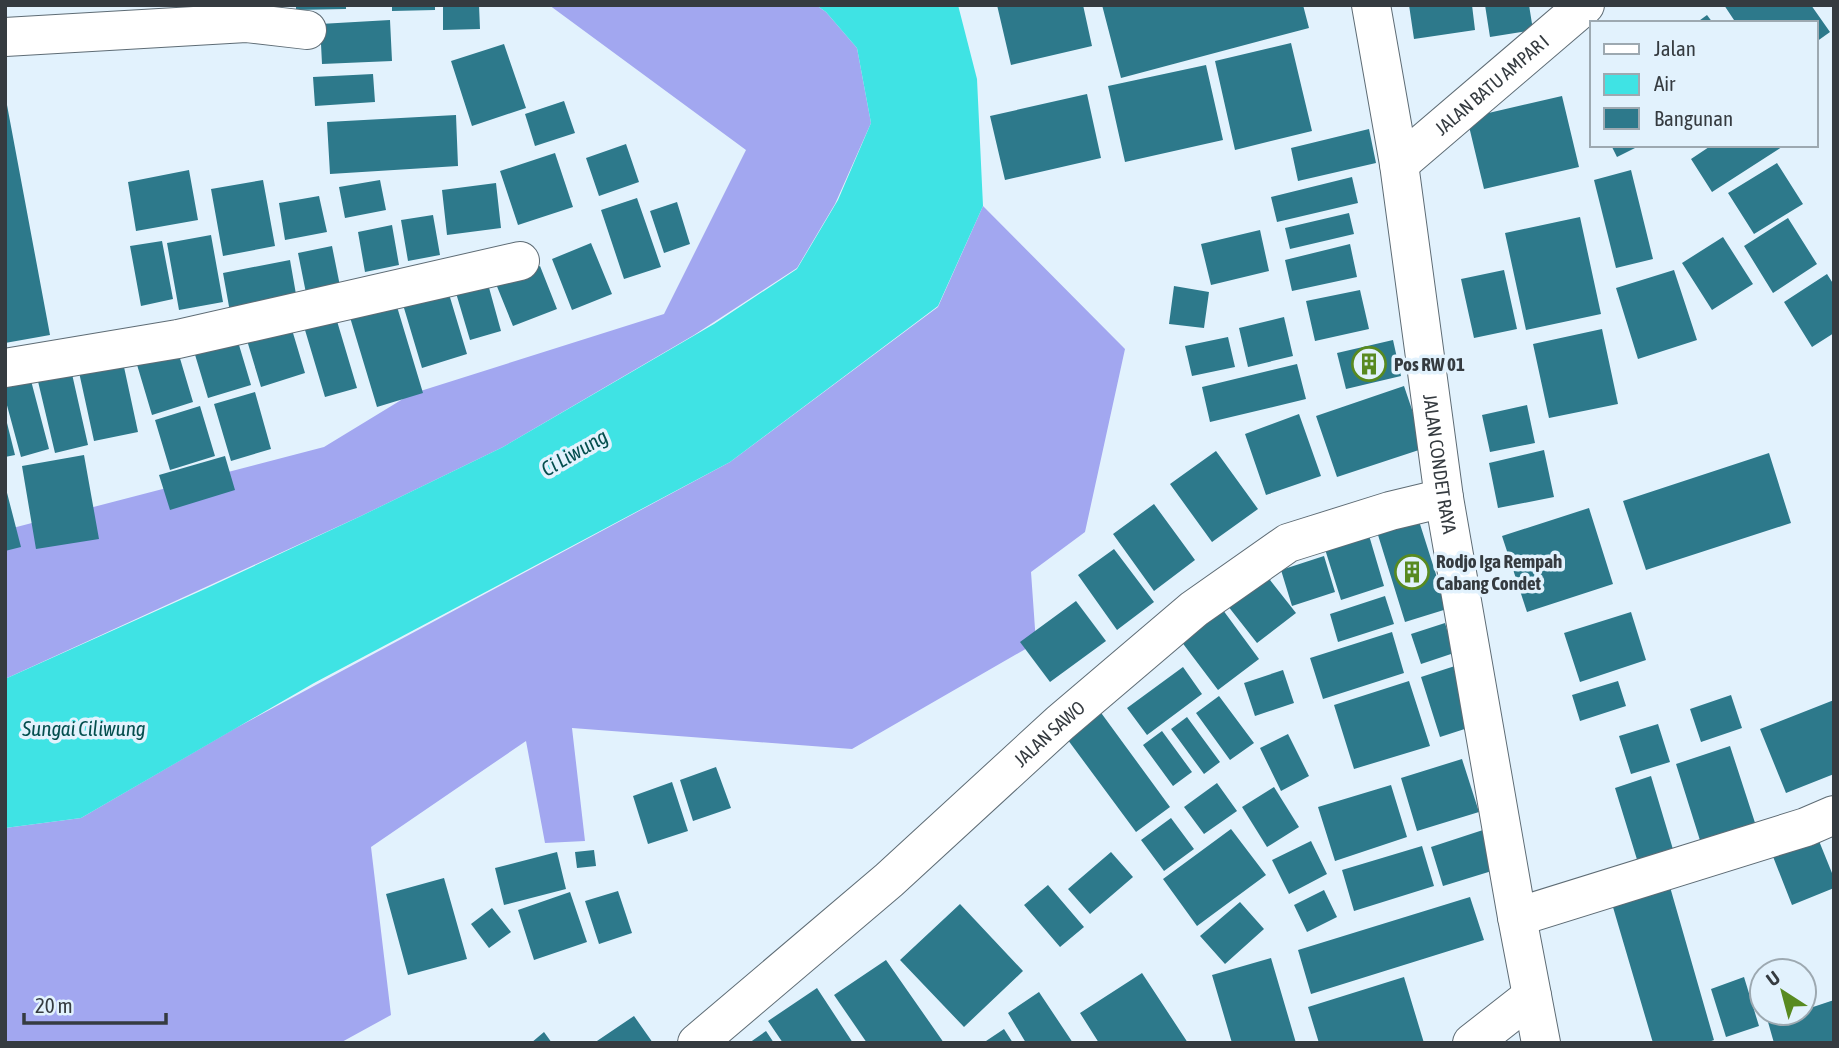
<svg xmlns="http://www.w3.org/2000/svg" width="1839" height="1048" viewBox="0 0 1839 1048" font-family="'Asap Condensed',sans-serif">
  <rect width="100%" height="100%" fill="#e2f2fd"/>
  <path fill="#a2a7f0" d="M549,5h267l10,7 31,36 14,75 -36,81 -38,64 -103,67 -191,112 -142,69 -356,163v-149l319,-83 87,-53 253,-80 82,-164z
    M983,206l142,143 -40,183 -54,40 5,71 -184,106 -280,-21 13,113 -40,2 -19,-102 -155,106 20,168 -51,28h-335v-215l76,-10 153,-89 496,-267 208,-155z"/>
  <path fill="#3fe3e4" d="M816,5h142l19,74 6,127 -45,100 -208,156 -416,221 -233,135 -76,10v-149l200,-90 156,-73 142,-69 211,-123 83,-55 41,-69 33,-77 -14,-75 -31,-36z"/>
  <path fill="#2d798b" d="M296,5h50v4l-50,1z
    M392,5h43v5l-43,1z
    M443,5h36l1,24 -37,1z
    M997,5h86l9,41 -81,19z
    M1102,5h201l6,23 -188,50z
    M1409,5h63l3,25 -61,9z
    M1485,5h44l4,25 -43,7z
    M1724,5h87l19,27 -14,10v-19h-80z
    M1707,15l6,8h-17z
    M390,20l2,41 -70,3 -2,-40z
    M1291,43l21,88 -77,19 -20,-89z
    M504,44l22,64 -54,18 -21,-65z
    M1206,65l17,75 -98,22 -17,-76z
    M373,74l2,28 -60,4 -2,-29z
    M1087,94l14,64 -96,22 -15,-64z
    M1562,96l17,71 -95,22 -17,-71z
    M564,101l11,32 -40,13 -10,-32z
    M5,105h2l43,230 -45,8z
    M456,115l2,51 -128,8 -3,-52z
    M1369,129l7,34 -78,18 -7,-33z
    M626,144l13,38 -40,14 -13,-38z
    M1611,145h30l-24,12z
    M1712,145h73l-73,47 -21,-33z
    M555,153l18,54 -55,18 -18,-54z
    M1777,163l26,41 -49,30 -26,-41z
    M189,170l9,50 -62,11 -8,-49z
    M1631,170l22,89 -37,9 -22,-88z
    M1352,177l6,26 -81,19 -6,-25z
    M263,180l12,66 -52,10 -12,-67z
    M380,180l6,30 -41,8 -6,-31z
    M496,183l5,45 -54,7 -5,-45z
    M319,196l8,36 -42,8 -6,-37z
    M637,198l24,69 -37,12 -23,-69z
    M677,202l13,42 -26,9 -14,-42z
    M1349,213l5,21 -64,15 -5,-21z
    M433,215l7,40 -32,6 -7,-41z
    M1580,217l21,97 -75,16 -21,-97z
    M1788,218l29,46 -44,29 -29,-47z
    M392,225l7,40 -34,7 -7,-40z
    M1260,230l9,41 -58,14 -10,-41z
    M211,235l12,67 -44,8 -12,-67z
    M1723,237l30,47 -41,26 -30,-47z
    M162,241l11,58 -32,7 -11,-60z
    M591,243l21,51 -40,16 -20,-51z
    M1350,244l7,33 -65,14 -7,-31z
    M332,246l8,40 -34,7 -8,-40z
    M290,260l7,40 -67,12 -7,-39z
    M540,266l17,43 -44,17 -17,-42z
    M1504,270l13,59 -43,9 -13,-59z
    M1674,270l23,70 -59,19 -22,-71z
    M1827,274l7,11v48l-22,14 -28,-45z
    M446,284l21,70 -45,14 -21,-70z
    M488,284l13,47 -31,9 -14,-47z
    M1174,286l35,6 -5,36 -35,-4z
    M1360,290l9,39 -54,12 -9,-40z
    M395,300l28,93 -46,14 -28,-93z
    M1284,317l9,39 -45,11 -9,-39z
    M337,321l20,67 -32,9 -20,-67z
    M290,323l15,50 -44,14 -15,-50z
    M1602,329l16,75 -69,14 -16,-74z
    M236,335l15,50 -43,13 -15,-50z
    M1228,337l7,30 -43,9 -7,-30z
    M1393,340l8,36 -55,13 -9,-36z
    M176,345l17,57 -41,13 -17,-57z
    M121,353l17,79 -44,9 -17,-78z
    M1297,364l9,35 -96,23 -8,-35z
    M70,365l18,80 -33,8 -19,-80z
    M29,373l20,76 -28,8 -16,-59v-18z
    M1404,386l21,62 -88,29 -21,-61z
    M255,392l16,57 -40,12 -17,-57z
    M1527,405l8,38 -45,9 -8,-37z
    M200,406l15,50 -45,14 -15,-50z
    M1299,414l22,62 -55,19 -21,-61z
    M6,419l9,36 -10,2v-37z
    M1544,450l10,47 -56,11 -9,-45z
    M1216,451l42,58 -46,33 -42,-58z
    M1769,453l22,70 -145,47 -23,-69z
    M84,455l15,84 -63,10 -14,-83z
    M225,456l10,34 -65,20 -11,-35z
    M5,485l16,62 -16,4z
    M1154,504l41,56 -41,31 -41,-57z
    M1589,508l24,76 -86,28 -25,-76z
    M1419,521l28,88 -42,13 -27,-87z
    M1368,532l16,54 -43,14 -17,-54z
    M1114,549l40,53 -37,28 -39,-55z
    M1324,556l11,36 -43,14 -11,-36z
    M1263,571l33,42 -39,30 -33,-42z
    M1385,596l9,28 -56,18 -8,-28z
    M1076,601l30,40 -56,41 -30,-40z
    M1220,606l39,53 -41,31 -40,-53z
    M1631,612l15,48 -66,22 -16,-49z
    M1445,623l9,30 -33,11 -10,-30z
    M1392,632l12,41 -81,26 -13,-41z
    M1458,665l19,60 -37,12 -19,-60z
    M1183,667l19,27 -55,41 -20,-27z
    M1283,670l11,33 -39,13 -11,-33z
    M1409,681l21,65 -76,23 -20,-64z
    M1618,681l8,25 -46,15 -8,-26z
    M1731,695l11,33 -41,14 -11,-33z
    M1219,696l35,47 -24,17 -34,-47z
    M1834,700v74l-48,19 -26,-64z
    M1099,710l71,97 -34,25 -71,-96z
    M1187,717l33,45 -16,12 -33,-45z
    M1658,724l12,38 -39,12 -12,-38z
    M1162,731l30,41 -19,14 -30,-41z
    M1288,734l21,42 -28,15 -21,-43z
    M1730,746l29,89 -55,18 -28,-89z
    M1462,759l17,53 -62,19 -16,-53z
    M716,767l15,41 -38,13 -13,-41z
    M1651,776l24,80 -36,10 -24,-78z
    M672,782l16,49 -40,13 -15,-48z
    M1217,783l20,28 -33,23 -20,-27z
    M1391,785l16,52 -72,24 -17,-54z
    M1274,787l25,40 -32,20 -25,-40z
    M1171,818l23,31 -30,22 -23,-31z
    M1231,829l35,46 -69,51 -34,-47z
    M1483,830l12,40 -52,16 -12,-39z
    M1817,836l17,42v10l-42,17 -20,-51z
    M1311,841l16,33 -38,20 -17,-34z
    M1422,846l12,40 -80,25 -12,-41z
    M594,850l2,16 -19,2 -2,-16z
    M557,852l9,37 -62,16 -9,-37z
    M1111,852l22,25 -43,37 -22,-25z
    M444,878l23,81 -59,16 -22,-81z
    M1668,880l46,160 -8,3h-53l-43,-146z
    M1048,885l36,42 -24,20 -36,-42z
    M1324,890l13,27 -30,15 -13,-27z
    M618,891l14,42 -33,11 -14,-43z
    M570,892l17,50 -53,18 -16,-50z
    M1470,897l14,43 -173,54 -13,-44z
    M1240,902l24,27 -39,35 -25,-28z
    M960,904l63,67 -59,56 -64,-67z
    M492,908l19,24 -22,16 -18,-24z
    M1271,958l25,85h-64l-20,-68z
    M886,960l58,83h-77l-33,-48z
    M1142,973l46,70h-89l-19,-30z
    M1404,977l20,66h-105l-11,-36z
    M1744,977l15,49 -33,11 -15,-48z
    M817,988l36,55h-70l-15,-22z
    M1039,992l34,51h-47l-18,-30z
    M1834,1000v43h-60l-6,-21 26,-9h10v-3z
    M634,1016l19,27h-59z
    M1004,1029l9,14h-30z
    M766,1031l8,12h-25z
    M544,1032l8,11h-21z"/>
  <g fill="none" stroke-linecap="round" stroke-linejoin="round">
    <g stroke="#5e6c75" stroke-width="40">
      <g id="minor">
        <path d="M5,37l241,-14 61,7"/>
        <path d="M5,368l173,-29 342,-78"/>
        <path d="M1517,917l289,-90 28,-12"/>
        <path id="s1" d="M697,1043l192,-163 171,-157 134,-114 94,-66 102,-32 54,-13"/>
      </g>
    </g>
    <g stroke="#5e6c75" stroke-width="40">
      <g id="tertiary">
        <path id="s2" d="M1371,5l28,159 45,334 73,419 24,126"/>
        <path id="s3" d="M1399,164l186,-159"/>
        <path d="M1472,1043l60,-47"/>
      </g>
    </g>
    <use href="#minor" stroke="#fff" stroke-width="38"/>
    <use href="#tertiary" stroke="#fff" stroke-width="38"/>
  </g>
  <defs>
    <g id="building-ring" transform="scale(1.75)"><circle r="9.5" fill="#e2f2fd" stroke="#588a20" stroke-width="1.5"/><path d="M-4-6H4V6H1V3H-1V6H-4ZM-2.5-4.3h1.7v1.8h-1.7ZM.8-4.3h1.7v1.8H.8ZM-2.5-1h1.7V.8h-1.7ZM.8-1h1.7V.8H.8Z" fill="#588a20"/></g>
  </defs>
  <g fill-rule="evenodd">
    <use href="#building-ring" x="1369" y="364"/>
    <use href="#building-ring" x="1412" y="572"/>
  </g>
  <g text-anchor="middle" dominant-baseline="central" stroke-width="7" stroke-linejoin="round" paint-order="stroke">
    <g font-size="19" fill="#353b40" stroke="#e2f2fd">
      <text stroke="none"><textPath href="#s3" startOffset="122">JALAN BATU AMPAR I</textPath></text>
      <text stroke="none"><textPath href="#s2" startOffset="464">JALAN CONDET RAYA</textPath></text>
      <text stroke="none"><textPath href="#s1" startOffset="469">JALAN SAWO</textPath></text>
    </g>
    <g font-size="19" font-weight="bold" fill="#353b40" stroke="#e2f2fd" text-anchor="start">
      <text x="1394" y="364">Pos RW 01</text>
      <text x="1436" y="561">Rodjo Iga Rempah<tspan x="1436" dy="22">Cabang Condet</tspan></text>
    </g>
    <g font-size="21" font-style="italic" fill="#044e4e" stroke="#e2f2fd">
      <text transform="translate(574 452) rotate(-30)">Ci Liwung</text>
      <text x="84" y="728">Sungai Ciliwung</text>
    </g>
  </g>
  <rect width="1839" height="1048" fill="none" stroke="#353b40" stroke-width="14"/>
  <rect x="1590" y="21" width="228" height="126" fill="#e2f2fd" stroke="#9da9b1" stroke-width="2"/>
  <rect x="1604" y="44" width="35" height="10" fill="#ffffff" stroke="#9da9b1" stroke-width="2"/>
  <text x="1654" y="56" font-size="21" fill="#353b40">Jalan</text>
  <rect x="1604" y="74" width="35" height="21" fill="#3fe3e4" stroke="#9da9b1" stroke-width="2"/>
  <text x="1654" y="91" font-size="21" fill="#353b40">Air</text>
  <rect x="1604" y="108" width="35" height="21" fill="#2d798b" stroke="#9da9b1" stroke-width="2"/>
  <text x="1654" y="126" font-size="21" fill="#353b40">Bangunan</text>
  <g transform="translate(1783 992) rotate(324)"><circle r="33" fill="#e2f2fd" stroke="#9da9b1" stroke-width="2"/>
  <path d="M0-5L12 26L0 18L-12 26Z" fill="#588a20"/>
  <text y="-10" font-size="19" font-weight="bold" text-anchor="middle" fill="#353b40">U</text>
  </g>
  <path d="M24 1013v10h142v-10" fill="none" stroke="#353b40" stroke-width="3.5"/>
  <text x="35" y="1013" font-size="21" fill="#353b40" stroke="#e2f2fd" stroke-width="5" paint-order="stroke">20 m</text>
</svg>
